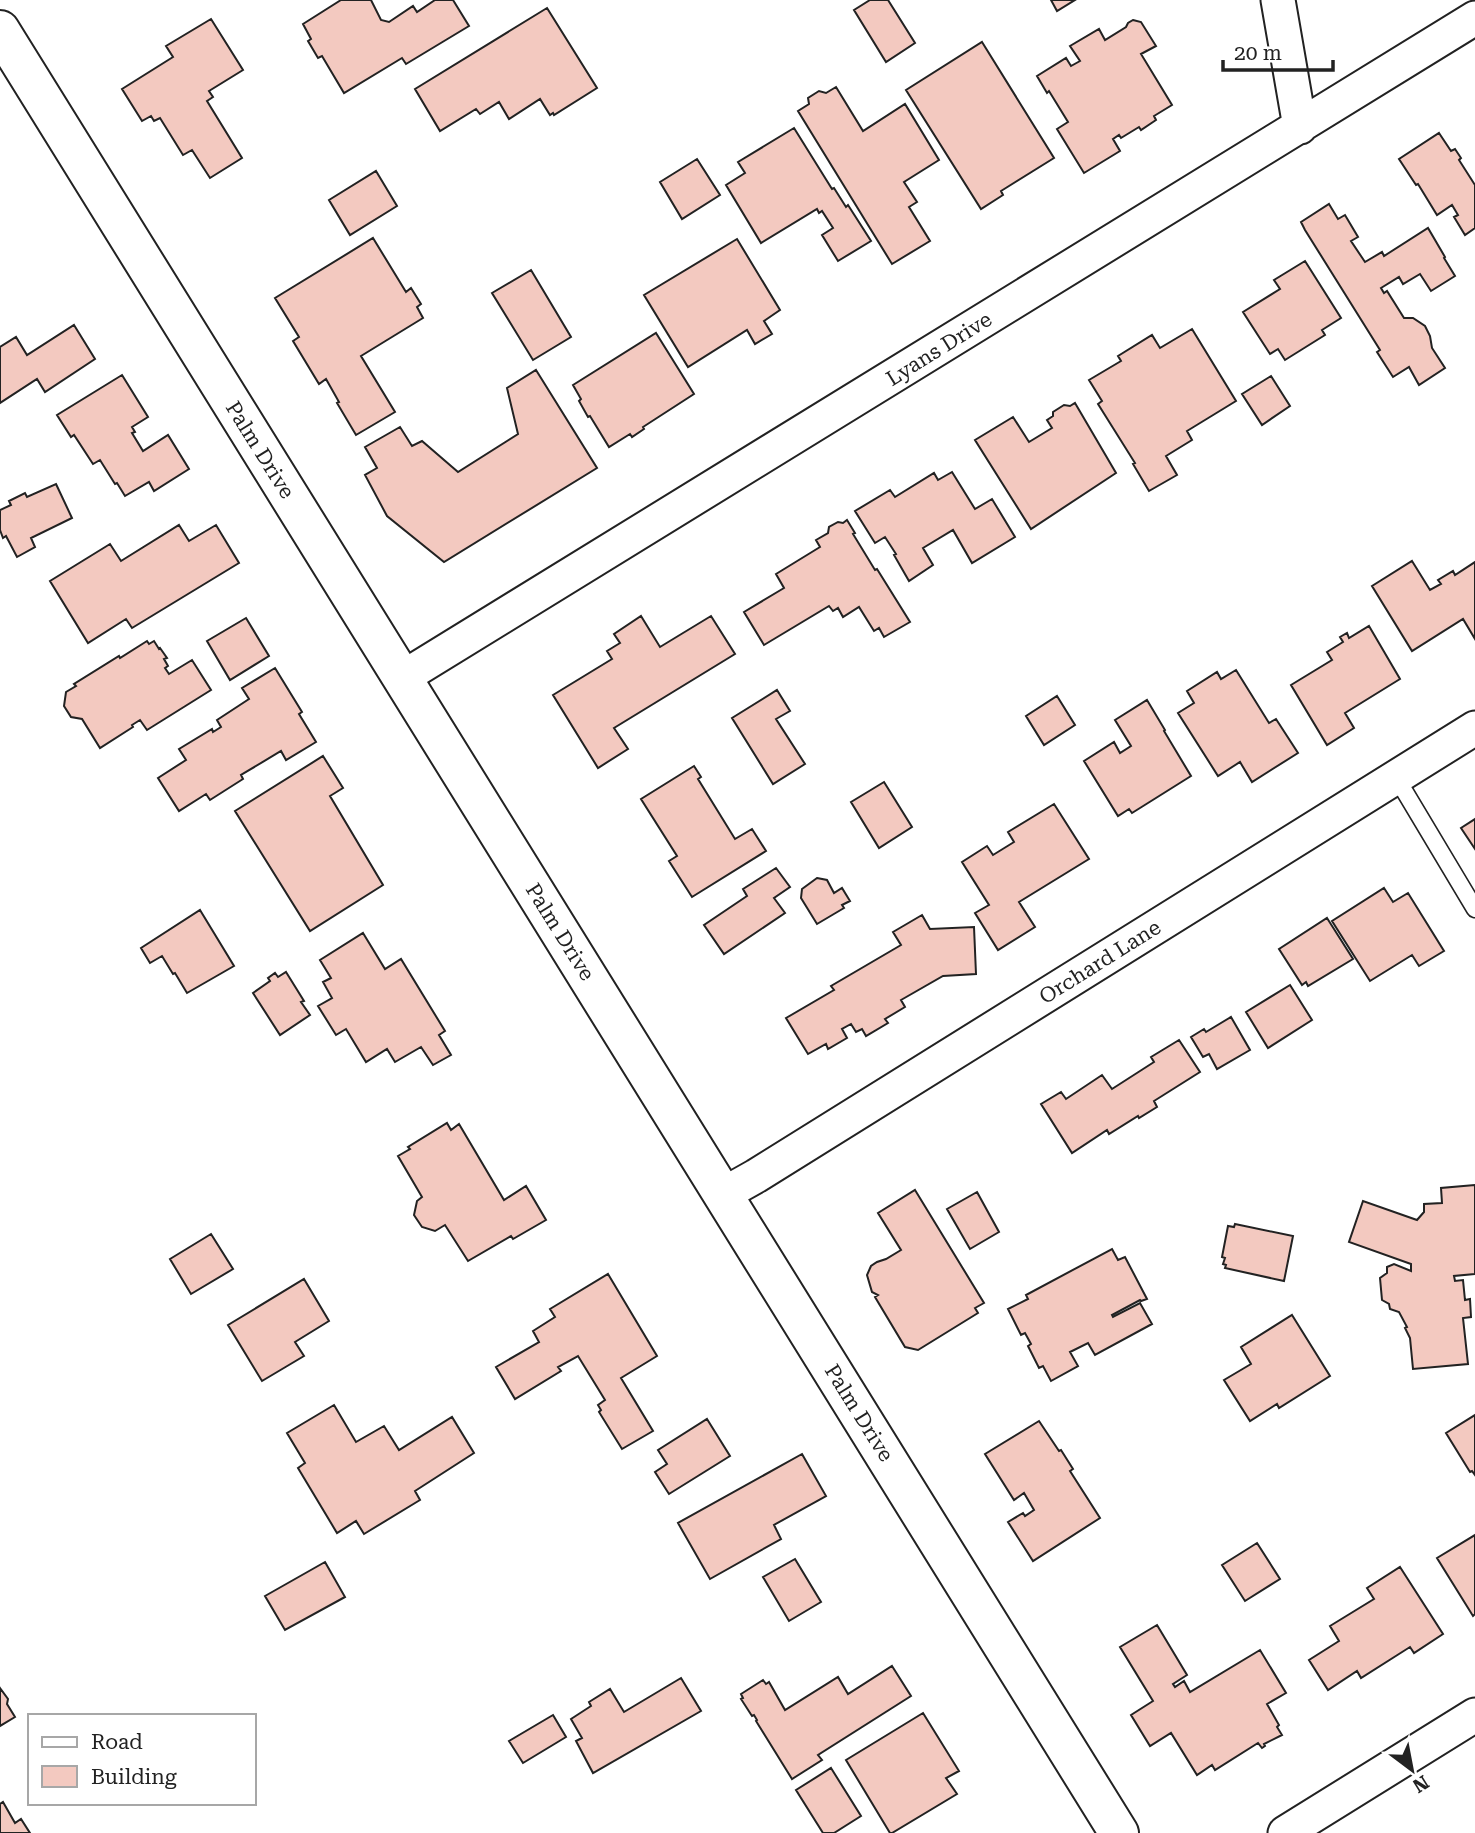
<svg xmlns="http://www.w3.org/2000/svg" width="1475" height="1833" viewBox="0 0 1475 1833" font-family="'Roboto Serif',serif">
  <rect width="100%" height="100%" fill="#fff"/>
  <path fill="#f3c9c0" stroke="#222" stroke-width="2" d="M341,0h30l10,20 8,2 24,-16 4,6 18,-12h18l16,26 -63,38 -4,-6 -58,35 -22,-37 -4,2 -10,-17 3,-2 -8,-15z
    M870,0h18l27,43 -29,19 -32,-52z
    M1051,0h24l-18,11z
    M547,8l50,80 -43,27 -1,-2 -3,2 -10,-16 -31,20 -10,-17 -19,12 -4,-5 -36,22 -25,-42z
    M211,19l32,51 -34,21 4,6 -6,4 35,57 -32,20 -18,-28 -9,5 -23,-37 -6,3 -3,-5 -9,5 -20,-32 51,-32 -7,-11z
    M1133,20l8,2 15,24 -15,8 31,51 -18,11 2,4 -15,10 -2,-3 -18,11 -2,-3 -6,4 7,12 -36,22 -27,-44 11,-7 -19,-31 -2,2 -10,-17 29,-18 5,8 9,-5 -10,-15 29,-17 6,11 21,-13 2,-4z
    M982,42l72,116 -53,33 2,4 -22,14 -75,-119z
    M836,87l27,44 42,-27 34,56 -35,22 13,20 -8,5 21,34 -38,23 -94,-153 11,-7 -1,-6 11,-7 7,2z
    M794,128l38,61 2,-1 12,19 2,-2 23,36 -33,20 -16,-26 11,-7 -11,-17 -3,2 -2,-4 -56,34 -35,-58 19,-12 -7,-11z
    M1439,133l12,18 4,-2 6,9 -2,2 16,25v43l-10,7 -11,-18 4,-2 -6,-10 -15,10 -19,-31 -2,1 -17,-26z
    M697,159l23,36 -38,24 -22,-37z
    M376,171l21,35 -47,29 -21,-35z
    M1329,204l9,15 7,-4 13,22 -7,4 14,21 17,-10 2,4 44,-28 17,29 -1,1 11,18 -24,15 -11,-17 -17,10 -4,-7 -18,11 3,5 3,-2 17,27h9l12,8 5,10 2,12 13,20 -26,17 -10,-18 -16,10 -16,-25 3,-2 -75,-120 -4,-8z
    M373,238l33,54 5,-4 10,16 -4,3 6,11 -62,38 34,56 -39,23 -19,-32 2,-1 -13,-23 -7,5 -26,-43 6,-4 -24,-39z
    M737,239l43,71 -16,11 8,13 -17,10 -8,-14 -59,37 -44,-72z
    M1305,261l36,57 -19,12 3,5 -40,25 -7,-11 -8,5 -27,-42 37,-23 -6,-9z
    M531,270l40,67 -38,23 -41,-67z
    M74,325l21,34 -50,33 -8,-13 -37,24v-56l16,-10 11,18z
    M1192,329l44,72 -49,30 5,9 -26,16 11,19 -28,16 -16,-27 2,-1 -37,-59 4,-3 -13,-21 32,-19 -3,-5 34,-21 8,13z
    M656,333l38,61 -51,33 1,2 -12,8 -2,-3 -21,13 -19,-31 -2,1 -9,-16 2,-2 -8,-14z
    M536,370l61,98 -153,94 -57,-46 -22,-41 12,-7 -12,-21 35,-20 12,19 10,-5 36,31 60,-38 -11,-46z
    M122,375l26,42 -16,10 3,5 -3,1 11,18 25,-16 21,34 -35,22 -5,-9 -24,14 -8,-13 -2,1 -15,-24 -7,4 -19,-29 -3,2 -14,-22z
    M1271,376l19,30 -28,19 -20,-31z
    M1075,403l41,70 -85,56 -56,-89 38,-23 16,25 23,-14 -5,-8 6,-4v-4l11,-7 6,1z
    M952,472l23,37 17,-10 23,38 -43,26 -19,-33 -30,18 10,17 -24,16 -15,-26 2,-1 -11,-17 -10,6 -20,-32 35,-21 5,7 39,-24 4,7z
    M56,484l16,34 -41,20 4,9 -18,10 -11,-21 -3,2 -3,-8v-20l11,-5 -2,-4 16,-8 2,4z
    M847,520l8,13 -2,1 22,36 2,-1 33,53 -26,15 -5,-9 -5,3 -15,-24 -16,10 -5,-9 -5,3 -4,-5 -65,39 -20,-33 40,-24 -8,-14 44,-27 -4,-7 12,-7 1,-6 9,-5 5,1z
    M179,525l10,16 27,-16 23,38 -107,65 -6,-9 -38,24 -38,-62 60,-37 11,17z
    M1412,561l18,29 11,-6 -3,-4 15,-9 2,4 20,-13v77l-12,-20 -51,32 -40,-65z
    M641,616l19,31 51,-31 24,38 -121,74 14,21 -30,19 -45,-73 59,-36 -5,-8 13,-8 -6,-9z
    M246,618l23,38 -39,24 -23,-39z
    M1369,626l31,53 -55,34 9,15 -27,17 -36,-60 41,-25 -5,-8 16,-10 -3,-5 7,-4 2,5z
    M147,641l2,3 5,-3 5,8 1,-1 7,10 -3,1 4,7 -3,2 4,6 23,-14 19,30 -64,40 -7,-10 -8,5 1,2 -33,21 -18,-29 -11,-2 -7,-11 2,-14 10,-6 -2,-2 45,-28 1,2z
    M275,668l27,44 -3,2 17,28 -30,18 -5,-9 -40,24 2,4 -33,21 -4,-6 -27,17 -21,-33 28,-18 -7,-11 33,-20 1,3 8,-5 -4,-7 32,-21 -7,-11z
    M1236,670l33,53 7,-4 22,34 -46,29 -12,-20 -22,14 -40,-63 16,-10 -7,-12 30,-19 4,7z
    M777,690l13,21 -14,8 29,45 -32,20 -41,-66z
    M1057,696l18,29 -31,20 -18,-29z
    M1147,700l18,30 -1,1 27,45 -59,37 -3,-4 -11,7 -34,-55 30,-19 6,11 11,-7 -16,-26z
    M323,756l20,32 -13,8 53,89 -73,46 -75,-120z
    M694,766l7,11 -3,2 37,60 17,-10 14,22 -74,46 -23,-36 8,-5 -36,-57z
    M884,782l28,45 -33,21 -28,-46z
    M1054,804l35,55 -70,43 16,25 -37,23 -23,-37 14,-8 -27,-43 25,-16 6,9 21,-13 -6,-10z
    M1475,819v30l-14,-21z
    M776,868l14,19 -16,11 11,15 -61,41 -20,-29 43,-29 -4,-7z
    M817,878l10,2 7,13 8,-5 8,13 -8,4 2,3 -27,16 -16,-26 1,-9z
    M1384,888l9,14 15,-9 36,58 -25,15 -7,-11 -42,26 -38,-60z
    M200,910l34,56 -47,27 -12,-20 -2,1 -11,-18 -12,7 -9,-15z
    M922,915l8,14 44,-2 2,47 -33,2 -42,24 4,7 -20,12 3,4 -22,13 -4,-7 -6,3 -5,-8 -9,5 5,9 -19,11 -2,-5 -18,10 -22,-36 48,-28 -3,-4 70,-41 -8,-13z
    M1327,918l26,41 -45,27 -2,-4 -4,3 -23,-36z
    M363,933l22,36 16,-10 44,72 -6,4 12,20 -18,10 -12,-18 -26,15 -8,-13 -21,13 -20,-33 -10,6 -18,-29 14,-8 -9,-16 8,-4 -11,-18z
    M286,972l18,29 -3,1 9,13 -30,20 -27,-42 17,-12 -2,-3 7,-5 3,4z
    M1290,985l22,35 -44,28 -22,-36z
    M1231,1017l19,33 -33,19 -8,-15 -6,3 -12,-20 13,-8 2,3z
    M1179,1040l21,32 -46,29 3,6 -18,11 -1,-2 -29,18 -2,-4 -35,23 -31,-49 20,-12 5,7 36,-24 10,14 42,-27 -3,-5z
    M447,1123l4,7 8,-6 45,76 22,-14 20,34 -33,19 -2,-3 -43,25 -23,-36 -10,6 -13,-4 -8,-12 3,-14 5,-4 -24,-41 12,-7 -2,-2z
    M1475,1185v89l-21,2 1,5 8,-1 2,20 5,-1 1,18 -8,1 5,46 -55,5 -3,-31 -5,-10 2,-1 -8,-15 -9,-3 -1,-5 -7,-4 -2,-22 7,-5v-6l7,-3 17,7v-7l-62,-22 14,-41 54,19 7,-8v-8l18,-1 -1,-15z
    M915,1190l69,113 -9,5 3,5 -60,37 -13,-3 -30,-50 3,-2 -6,-3 -5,-17 4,-9 6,-4 9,-3 15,-9 -23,-37z
    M977,1192l22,40 -29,17 -23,-40z
    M1235,1224l58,12 -9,45 -59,-13 1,-3 -3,-1 2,-6 -3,-1 6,-31 6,1z
    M211,1234l22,35 -42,25 -21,-35z
    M1112,1249l6,11 7,-3 22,42 -6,2 -1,-1 -28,15 1,2 27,-14 12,21 -57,31 -7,-12 -18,9 8,14 -27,15 -8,-15 -4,2 -11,-22 3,-2 -6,-11 -4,2 -13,-26 20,-10 -2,-4z
    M608,1274l49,82 -36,22 32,53 -31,18 -23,-37 2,-2 -3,-5 7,-5 -27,-44 -20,11 3,4 -46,28 -19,-32 43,-25 -6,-11 22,-14 -5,-8z
    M304,1279l25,42 -34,21 9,14 -42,25 -34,-56z
    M1292,1315l38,61 -51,32 -2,-4 -27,17 -26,-41 27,-16 -10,-17z
    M334,1405l22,37 28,-16 15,24 53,-33 22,36 -59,38 5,9 -56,34 -8,-13 -19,12 -39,-65 7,-5 -18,-30z
    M1475,1415v60l-3,-4 -2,1 -24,-39z
    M707,1419l23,37 -61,38 -14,-22 12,-8 -9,-14z
    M1039,1421l20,30 2,-1 12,19 -3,2 30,47 -67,43 -25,-39 15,-9 2,3 9,-6 -10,-17 -10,7 -29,-46z
    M802,1454l24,42 -52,29 7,14 -71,40 -32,-56z
    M1475,1535v79l-2,2 -36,-58z
    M1257,1543l23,36 -35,22 -23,-36z
    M795,1559l26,43 -32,19 -26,-44z
    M325,1562l20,35 -60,33 -20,-34z
    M1400,1567l43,67 -29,19 -4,-6 -49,31 -4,-7 -29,19 -19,-30 30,-19 -9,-15 44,-27 -7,-11z
    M1157,1625l30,50 -14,9 2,3 9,-6 6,11 70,-42 26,43 -19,11 12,21 -2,2 5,8 -18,9 1,2 -3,2 -4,-5 -43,27 -3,-5 -15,10 -26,-42 -21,13 -19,-31 22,-14 -33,-54z
    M892,1666l19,30 -93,59 4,5 -30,19 -36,-58 1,-1 -3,-5 -2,1 -11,-17 2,-1 -2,-4 22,-14 3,4 3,-2 16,28 53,-33 10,17z
    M681,1678l20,33 -108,62 -17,-32 6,-3 -11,-19 20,-13 -2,-4 21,-13 14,23z
    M0,1688l8,11 -1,5 8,13 -15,9z
    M923,1713l36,58 -13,7 11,16 -65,39h-2l-44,-73z
    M553,1715l13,22 -43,26 -14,-22z
    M831,1768l30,48 -27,17h-11l-27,-43z
    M3,1802l12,21 6,-4 9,14h-30v-29z"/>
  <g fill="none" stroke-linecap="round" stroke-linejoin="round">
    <g stroke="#222" stroke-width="19">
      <path id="service" d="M1396,777l79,132"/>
    </g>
    <g stroke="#222" stroke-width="37">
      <path id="minor" d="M1278,0l22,127
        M402,678l1073,-660
        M724,1194l32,-18 719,-448
        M1285,1833l190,-118"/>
    </g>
    <g stroke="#222" stroke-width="42">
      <path id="tertiary" d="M0,30l1119,1803"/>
    </g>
    <use href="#service" stroke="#fff" stroke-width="16"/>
    <use href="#minor" stroke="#fff" stroke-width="33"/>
    <use href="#tertiary" stroke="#fff" stroke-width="38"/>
  </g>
  <g text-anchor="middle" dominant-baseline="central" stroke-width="5" stroke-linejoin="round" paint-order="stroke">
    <g font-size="21" fill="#222" stroke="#fff">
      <text transform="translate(939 349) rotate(-32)">Lyans Drive</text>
      <text transform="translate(260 450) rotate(58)">Palm Drive</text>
      <text transform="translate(560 932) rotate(58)">Palm Drive</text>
      <text transform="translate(1100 962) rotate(-32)">Orchard Lane</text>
      <text transform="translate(859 1413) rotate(58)">Palm Drive</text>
    </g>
  </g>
  <rect x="28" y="1714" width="228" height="91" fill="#ffffff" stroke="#a7a7a7" stroke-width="2"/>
  <rect x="42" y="1737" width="35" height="10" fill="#ffffff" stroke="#a7a7a7" stroke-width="2"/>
  <text x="91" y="1749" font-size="21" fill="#222222">Road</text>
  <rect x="42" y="1766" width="35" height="21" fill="#f3c9c0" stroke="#a7a7a7" stroke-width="2"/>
  <text x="91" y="1784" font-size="21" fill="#222222">Building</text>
  <g transform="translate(1412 1770) rotate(148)" stroke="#ffffff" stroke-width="5" paint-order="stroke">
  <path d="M0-5L12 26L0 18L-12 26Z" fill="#222222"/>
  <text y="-10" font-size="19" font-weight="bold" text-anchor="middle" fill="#222222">N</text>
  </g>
  <path d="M1223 60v10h110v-10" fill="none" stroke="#222222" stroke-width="3.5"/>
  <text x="1234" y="60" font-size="21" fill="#222222" stroke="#ffffff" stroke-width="5" paint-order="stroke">20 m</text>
</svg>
